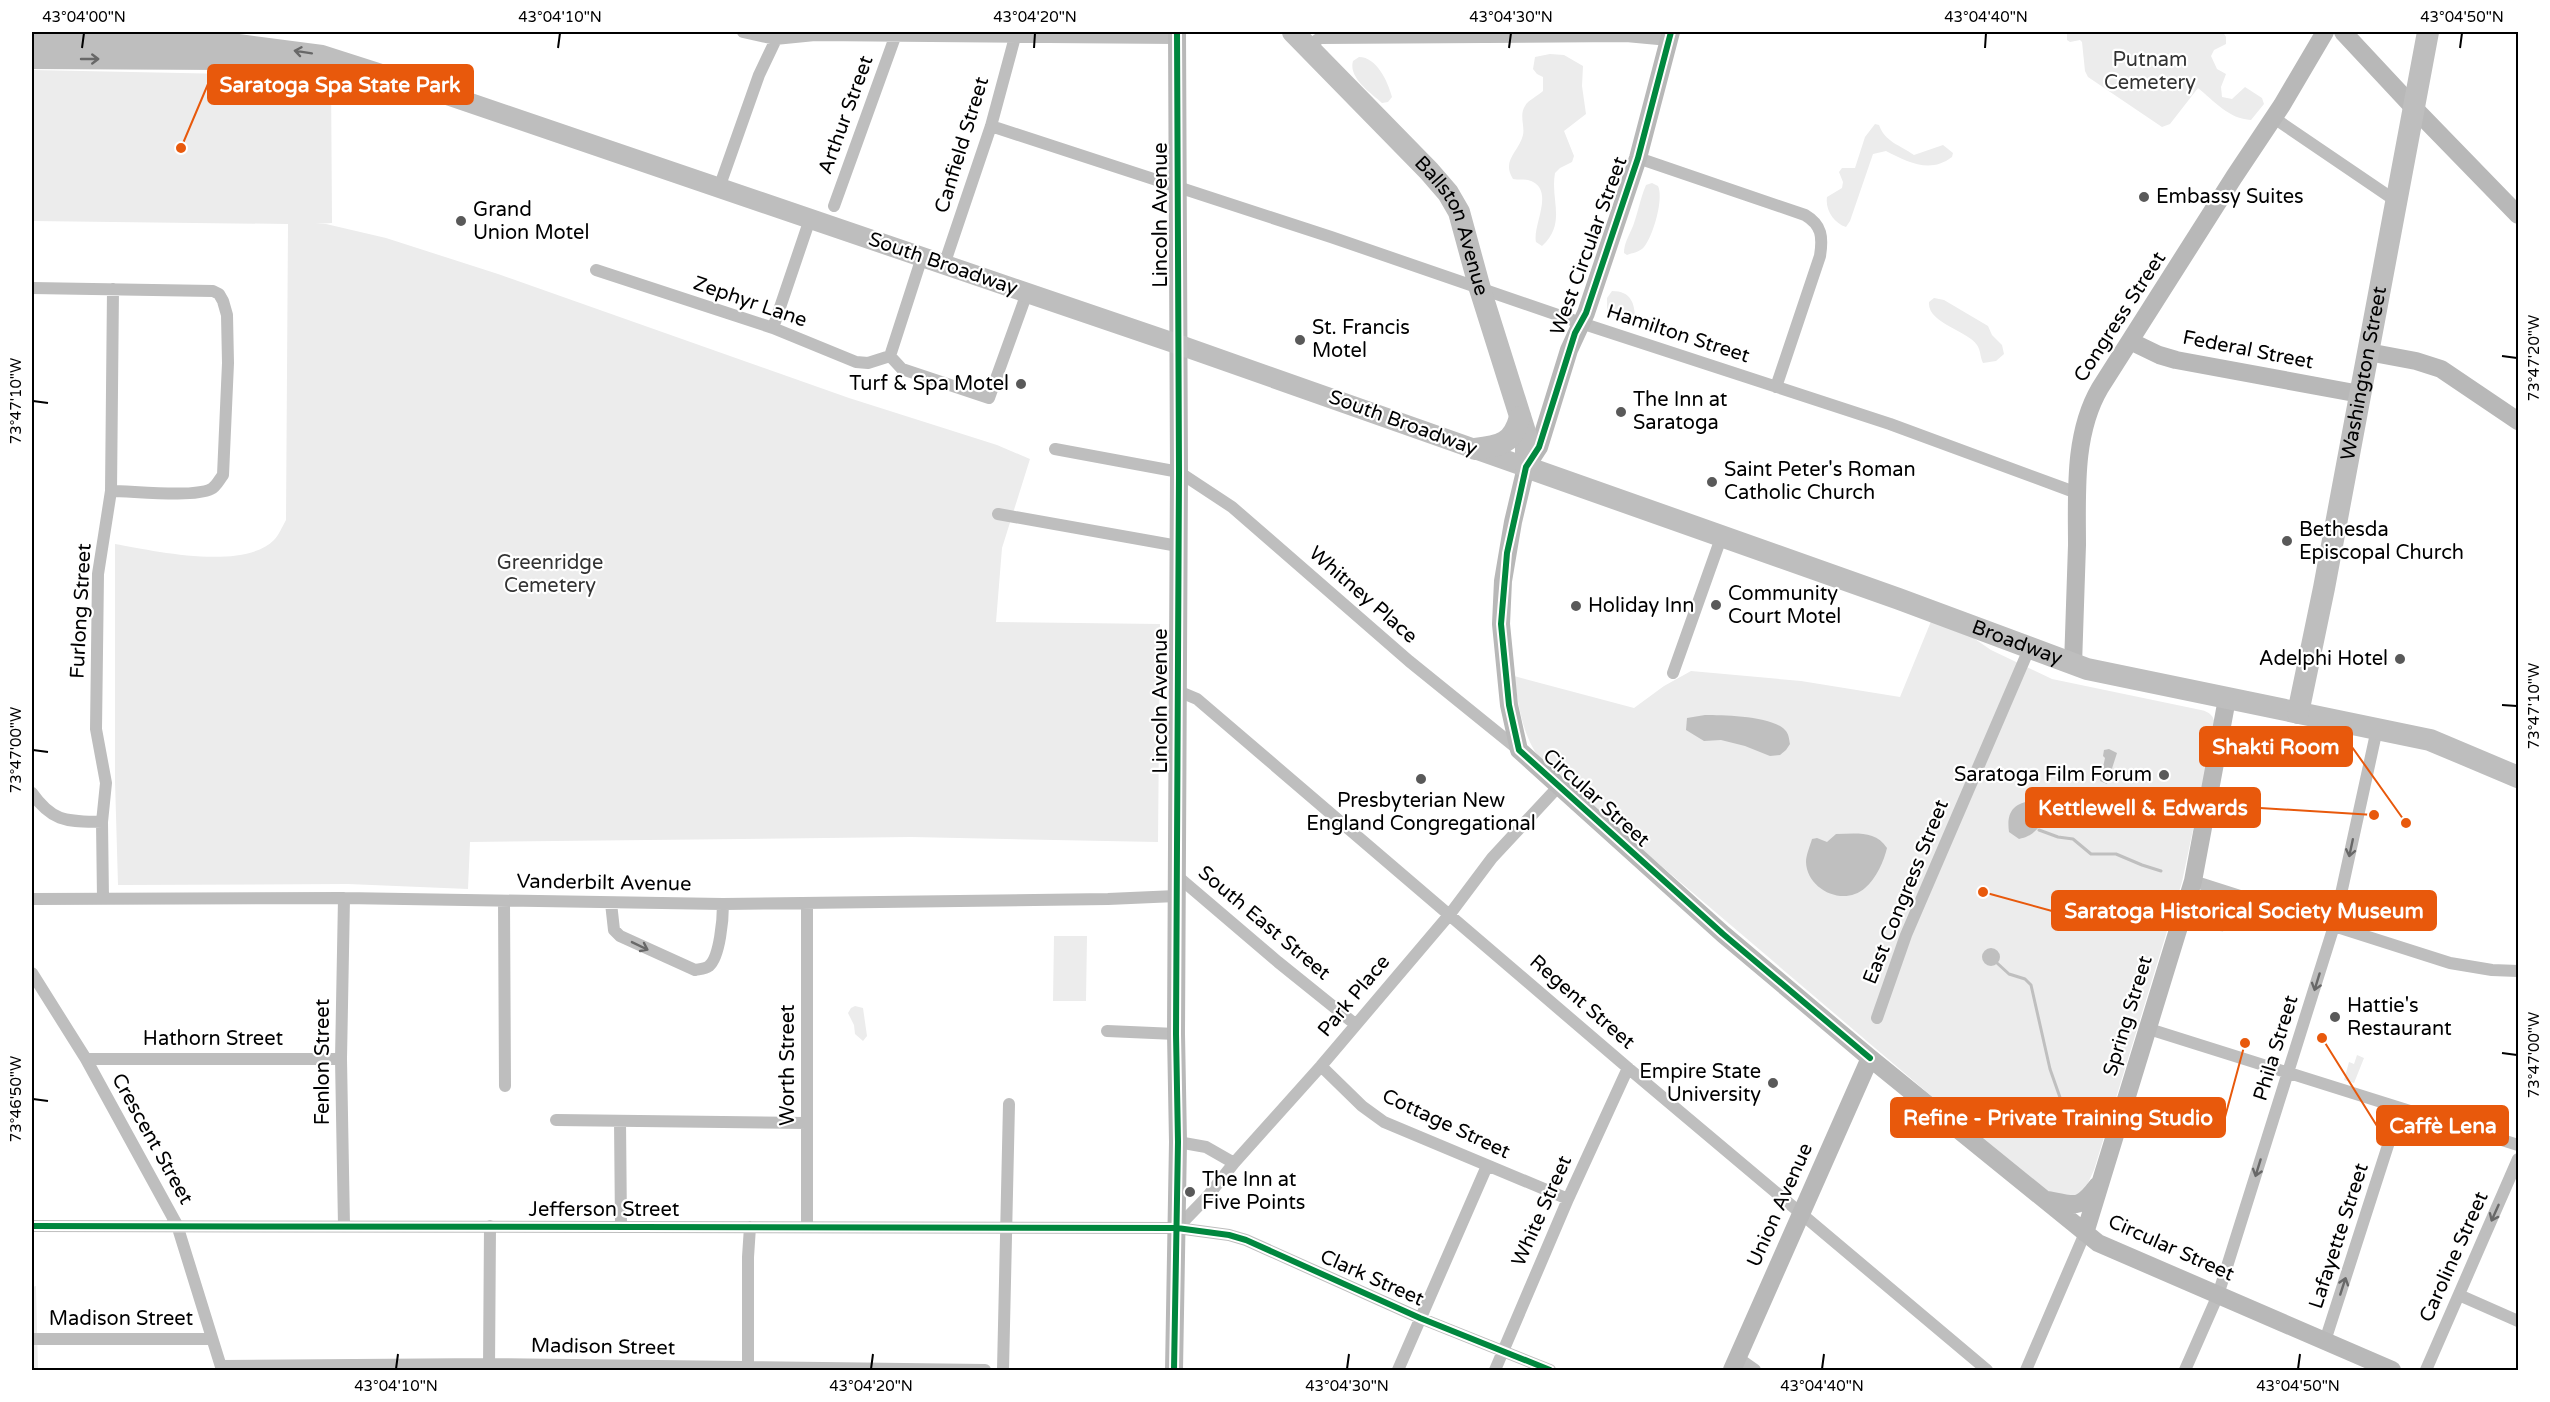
<svg xmlns="http://www.w3.org/2000/svg" width="2550" height="1402" viewBox="0 0 2550 1402" font-family="'Varela Round',sans-serif">
  <rect width="100%" height="100%" fill="#fff"/>
  <path fill="#ececec" d="M2067,32h156l3,5v7l-12,6 -3,6 6,13 9,5 -5,13 1,10 10,2 13,-12 17,11 2,6 -13,16c-22,-1 -37,-19 -53,-32l-28,36 -8,3 -74,-50 -3,-6 -3,-29 -2,-2 -10,2 -3,-2z
    M1550,54l14,1 19,11 -1,20 4,28 -22,17 10,25 -2,6 -12,6 -5,5c-5,27 12,50 -13,73l-6,-4c-4,-17 21,-54 -8,-62 -5,-1 -10,0 -15,-1 -12,-19 6,-27 10,-44 2,-9 -4,-20 2,-29 3,-6 13,-10 18,-15v-14l-6,-3 -4,-5 2,-12z
    M1359,57c18,0 29,25 33,40l-4,5 -6,1c-11,-10 -34,-25 -29,-42z
    M32,70l299,6 1,147 -17,1h11l60,14 112,36 351,124 148,47 33,14 -28,89 -6,74 164,2 -2,218 -247,-5 -441,5 -2,47 -120,-5 -230,1 -3,-104v-237c39,7 128,27 159,-4 5,-5 8,-13 12,-20l2,-296 -256,-3z
    M1875,124l4,1c6,17 21,20 35,30l29,-10 10,8 -1,4c-22,17 -44,5 -66,-6l-13,3 -23,67 -4,6c-12,-4 -21,-17 -19,-30l15,-9 1,-6 -4,-10 3,-4h13l10,-31z
    M1652,183l6,3c6,13 -5,50 -14,61 -4,5 -12,6 -17,8l-3,-2c0,-10 5,-17 9,-27 5,-13 7,-27 13,-41z
    M1612,291c19,0 23,12 23,29l-3,3 -13,-3 -12,-8v-14z
    M1934,298l10,2 44,26 4,9 10,10 2,9 -8,7 -13,2c-3,-6 -2,-12 -6,-18 -10,-15 -50,-22 -48,-43z
    M1932,619l37,16 22,15 61,29 149,31c9,2 13,6 14,15l-33,157 -88,288 -11,24 -13,7 -20,-4 -485,-413c-8,-9 -19,-17 -26,-27 -17,-22 -21,-55 -25,-81l120,32 30,-22 27,-15 110,10 99,16z
    M2206,898l25,6 -8,28 -27,-8z
    M1054,936h33l-1,65h-33z
    M855,1006l8,2 4,28 -4,5 -8,-7 -1,-9 -6,-12 3,-5z
    M2357,1055l7,3 -10,25 -10,-3 5,-18 5,2z
    M36,1286l2,84h-6v-83z"/>
  <path fill="#bfbfbf" d="M1705,715c19,0 67,1 80,15 4,4 4,9 5,14l-4,6 -6,5 -10,1 -25,-10 -24,-6 -17,1 -18,-11 1,-12z
    M2109,749l8,4 -10,31 -7,-3 5,-23 -2,-2 1,-6z
    M2059,798l9,1 5,9c-8,4 -22,6 -27,12 -10,9 -12,16 -27,19l-10,-7c-5,-35 23,-31 50,-34z
    M1836,834c19,0 39,-4 51,14 -3,13 -11,31 -22,40 -21,19 -58,2 -59,-26 0,-7 4,-16 6,-23l5,-1 10,4z
    M1982 957a9 9 0 1 1 18 0a9 9 0 1 1-18 0Z"/>
  <g fill="none" stroke-linecap="round" stroke-linejoin="round">
    <path stroke="#bfbfbf" stroke-width="3" d="M2073,808c12,2 20,4 27,-7
      M2039,830l19,7 15,2 18,15h25l26,11 19,6
      M1997,963l12,11 16,5 6,6 19,84 13,37"/>
    <path stroke="#bebebe" stroke-width="12" d="M743,32l32,7 40,-4 362,3
      M1307,47l13,-9 306,-2 43,4
      M2274,118l122,83
      M991,126l340,111 250,86 309,101 187,69
      M1638,158l167,57c17,10 18,22 15,41l-44,131
      M719,188l40,-113 20,-42
      M834,206l61,-169
      M944,265l47,-139 24,-89
      M596,270l177,58 83,34 12,1 22,-7
      M32,288l181,3 6,3 4,7 4,14 1,48 -5,112c-4,5 -7,12 -12,14 -18,9 -78,2 -100,2
      M773,328l37,-109
      M890,356l12,13 87,29 38,-105
      M890,356l32,-99
      M1055,449l124,23 53,35 177,154 110,89
      M998,514l180,32
      M1673,673l48,-135
      M1178,691l19,8 431,369 359,302
      M32,793c21,30 36,28 70,29
      M1176,875l102,87 77,62
      M2193,881l257,82 42,7 26,1
      M32,899l312,-1 379,6 385,-5 68,-3
      M103,899l-1,-77 4,-39 -10,-54 2,-155 13,-83 2,-202
      M504,901l1,185
      M611,903l3,27 6,6 75,34c5,-1 10,-1 14,-4 11,-9 14,-48 14,-62
      M32,973l54,86 91,166 45,145
      M1877,1018l29,-83 123,-286
      M2149,1029l369,116
      M1107,1031l69,3
      M86,1059h255
      M1321,1066l41,40 22,16 184,77
      M556,1120l251,3
      M620,1121l1,105
      M1178,1142l28,5 28,16
      M32,1226l1145,2 52,7 17,5 174,78 130,52
      M344,1226l-3,-167 3,-161
      M807,1227v-324
      M1177,1228l30,-31 27,-34 87,-97 129,-152 42,-56 66,-71
      M2459,1295l59,26
      M32,1339h179
      M2325,1341l75,-233
      M1738,1358l17,12
      M221,1366l268,-2 496,6
      M489,1370l1,-144
      M748,1370v-113l2,-30
      M1003,1370l6,-266
      M1398,1370l89,-204
      M1495,1370l73,-171 60,-131
      M2026,1370l59,-137
      M2185,1370l33,-75 116,-369 43,-197
      M2426,1370l92,-211"/>
    <path stroke="#b8b8b8" stroke-width="18" d="M1671,32l-33,126 -52,155 -17,37 -30,97 -13,20 -13,55 -10,59 -2,43 8,81 10,45 204,184 147,124 228,185 294,127
      M2343,32l70,75 105,108
      M2130,341l29,14 17,5 184,34
      M2368,352l48,9 25,8 77,52
      M2073,665c1,-40 3,-80 4,-120 0,-52 -4,-111 23,-157l134,-211 48,-72 43,-73
      M2048,1200c29,6 32,9 50,-15
      M2085,1233l108,-352 34,-182
      M1174,1370l4,-228 -2,-108 3,-562 -2,-440
      M1732,1370l138,-312"/>
    <path stroke="#bebebe" stroke-width="20" d="M32,41l191,1 99,13 128,41 727,248 349,123
      M32,59l192,1 89,8h31"/>
    <g stroke="#bebebe" stroke-width="22">
      <path id="s1" d="M1293,32l136,139 19,22 11,19 21,77 46,146v32l373,132 188,70 343,71 88,37"/>
      <path d="M1475,449c26,-3 38,-6 45,-32"/>
      <path id="s2" d="M2298,713l26,-125 104,-556"/>
    </g>
    <g stroke="#fff" stroke-width="10">
      <path id="cycleway" d="M1671,32l-33,126 -52,155 -11,20 -36,114 -13,20 -19,86 -6,71 8,81 10,45 204,184 147,124
        M32,1226l1145,2 52,7 17,5 174,78 130,52
        M1174,1370l4,-228 -2,-108 3,-562 -2,-440"/>
    </g>
    <use href="#cycleway" stroke="#00873e" stroke-width="6"/>
  </g>
  <defs><path id="oneway-shaft" d="M-6 0H5M1.5-3L5.5 0L1.5 3" fill="none" stroke-width="1.6" stroke-linecap="round" stroke-linejoin="round" transform="scale(1.5)"/></defs>
  <g stroke="#686868">
    <use href="#oneway-shaft" transform="translate(303 52) rotate(-171)"/>
    <use href="#oneway-shaft" transform="translate(90 59)"/>
    <use href="#oneway-shaft" transform="translate(2351 848) rotate(102)"/>
    <use href="#oneway-shaft" transform="translate(640 946) rotate(26)"/>
    <use href="#oneway-shaft" transform="translate(2317 982) rotate(107)"/>
    <use href="#oneway-shaft" transform="translate(2258 1168) rotate(107)"/>
    <use href="#oneway-shaft" transform="translate(2495 1213) rotate(114)"/>
    <use href="#oneway-shaft" transform="translate(2343 1286) rotate(-72)"/>
  </g>
  <path fill="none" stroke="#000" stroke-width="2" d="M82,48l2,-15M558,48l2,-15M1034,48l1,-15M1509,48l2,-15M1985,48l1,-15M2460,48l2,-15M2502,356l15,2M33,401l15,2M2502,705l15,1M33,750l15,2M2502,1053l15,2M33,1099l15,2M396,1369l2,-15M871,1369l2,-15M1347,1369l2,-15M1822,1369l2,-15M2298,1369l2,-15"/>
  <g fill="#595959" stroke="#fff" stroke-width="2">
    <circle cx="2144" cy="197" r="6"/>
    <circle cx="461" cy="221" r="6"/>
    <circle cx="1300" cy="340" r="6"/>
    <circle cx="1021" cy="384" r="6"/>
    <circle cx="1621" cy="412" r="6"/>
    <circle cx="1712" cy="482" r="6"/>
    <circle cx="2287" cy="541" r="6"/>
    <circle cx="1716" cy="605" r="6"/>
    <circle cx="1576" cy="606" r="6"/>
    <circle cx="2400" cy="659" r="6"/>
    <circle cx="2164" cy="775" r="6"/>
    <circle cx="1421" cy="779" r="6"/>
    <circle cx="2335" cy="1017" r="6"/>
    <circle cx="1773" cy="1083" r="6"/>
    <circle cx="1190" cy="1192" r="6"/>
  </g>
  <g text-anchor="middle" dominant-baseline="central" stroke-width="4.5" stroke-linejoin="round" paint-order="stroke">
    <g font-size="20" fill="#333" stroke="#fff">
      <text x="2150" y="60">Putnam<tspan x="2150" dy="23">Cemetery</tspan></text>
      <text x="550" y="563">Greenridge<tspan x="550" dy="23">Cemetery</tspan></text>
    </g>
    <g font-size="20" fill="#000" stroke="#fff">
      <text transform="translate(846 115) rotate(-70)">Arthur Street</text>
      <text transform="translate(962 145) rotate(-73)">Canfield Street</text>
      <text transform="translate(1161 215) rotate(-90)">Lincoln Avenue</text>
      <text stroke="none"><textPath href="#s1" startOffset="255">Ballston Avenue</textPath></text>
      <text transform="translate(1589 246) rotate(-70)">West Circular Street</text>
      <text transform="translate(943 264) rotate(19)">South Broadway</text>
      <text transform="translate(750 302) rotate(19)">Zephyr Lane</text>
      <text transform="translate(2120 317) rotate(-57)">Congress Street</text>
      <text transform="translate(1678 334) rotate(18)">Hamilton Street</text>
      <text transform="translate(2248 350) rotate(11)">Federal Street</text>
      <text stroke="none"><textPath href="#s2" startOffset="346">Washington Street</textPath></text>
      <text transform="translate(1403 423) rotate(20)">South Broadway</text>
      <text transform="translate(1363 595) rotate(41)">Whitney Place</text>
      <text transform="translate(81 611) rotate(-87)">Furlong Street</text>
      <text stroke="none"><textPath href="#s1" startOffset="1032">Broadway</textPath></text>
      <text transform="translate(1161 701) rotate(-90)">Lincoln Avenue</text>
      <text transform="translate(1596 798) rotate(42)">Circular Street</text>
      <text transform="translate(604 883) rotate(1)">Vanderbilt Avenue</text>
      <text transform="translate(1906 892) rotate(-68)">East Congress Street</text>
      <text transform="translate(1264 923) rotate(40)">South East Street</text>
      <text transform="translate(1354 996) rotate(-50)">Park Place</text>
      <text transform="translate(1582 1002) rotate(41)">Regent Street</text>
      <text transform="translate(2128 1016) rotate(-73)">Spring Street</text>
      <text x="213" y="1039">Hathorn Street</text>
      <text transform="translate(2276 1048) rotate(-73)">Phila Street</text>
      <text transform="translate(323 1062) rotate(-90)">Fenlon Street</text>
      <text transform="translate(788 1065) rotate(-90)">Worth Street</text>
      <text transform="translate(1446 1124) rotate(25)">Cottage Street</text>
      <text transform="translate(152 1139) rotate(61)">Crescent Street</text>
      <text transform="translate(1780 1205) rotate(-66)">Union Avenue</text>
      <text x="604" y="1210">Jefferson Street</text>
      <text transform="translate(1542 1211) rotate(-66)">White Street</text>
      <text transform="translate(2339 1236) rotate(-72)">Lafayette Street</text>
      <text transform="translate(2171 1248) rotate(24)">Circular Street</text>
      <text transform="translate(2454 1257) rotate(-66)">Caroline Street</text>
      <text transform="translate(1372 1278) rotate(24)">Clark Street</text>
      <text x="121" y="1319">Madison Street</text>
      <text transform="translate(603 1347) rotate(1)">Madison Street</text>
    </g>
    <g font-size="20" fill="#000" stroke="#fff" text-anchor="start">
      <text x="2156" y="197">Embassy Suites</text>
      <text x="473" y="210">Grand<tspan x="473" dy="23">Union Motel</tspan></text>
      <text x="1312" y="328">St. Francis<tspan x="1312" dy="23">Motel</tspan></text>
      <text x="1009" y="384" text-anchor="end">Turf &amp; Spa Motel</text>
      <text x="1633" y="400">The Inn at<tspan x="1633" dy="23">Saratoga</tspan></text>
      <text x="1724" y="470">Saint Peter's Roman<tspan x="1724" dy="23">Catholic Church</tspan></text>
      <text x="2299" y="530">Bethesda<tspan x="2299" dy="23">Episcopal Church</tspan></text>
      <text x="1728" y="594">Community<tspan x="1728" dy="23">Court Motel</tspan></text>
      <text x="1588" y="606">Holiday Inn</text>
      <text x="2388" y="659" text-anchor="end">Adelphi Hotel</text>
      <text x="2152" y="775" text-anchor="end">Saratoga Film Forum</text>
      <text x="1421" y="801" text-anchor="middle">Presbyterian New<tspan x="1421" dy="23">England Congregational</tspan></text>
      <text x="2347" y="1006">Hattie's<tspan x="2347" dy="23">Restaurant</tspan></text>
      <text x="1761" y="1072" text-anchor="end">Empire State<tspan x="1761" dy="23">University</tspan></text>
      <text x="1202" y="1180">The Inn at<tspan x="1202" dy="23">Five Points</tspan></text>
    </g>
  </g>
  <path fill="none" stroke="#e8590c" stroke-width="2" d="M181 148L208 84M2406 823L2352 747M2374 815L2260 808M1983 892L2052 911M2245 1043L2225 1117M2322 1038L2377 1126"/>
  <g fill="#e8590c" stroke="#fff" stroke-width="2">
    <circle cx="181" cy="148" r="6"/>
    <circle cx="2406" cy="823" r="6"/>
    <circle cx="2374" cy="815" r="6"/>
    <circle cx="1983" cy="892" r="6"/>
    <circle cx="2245" cy="1043" r="6"/>
    <circle cx="2322" cy="1038" r="6"/>
  </g>
  <g fill="#e8590c" stroke="#e8590c" stroke-width="2">
    <rect x="208" y="65" width="265" height="39" rx="6"/>
    <rect x="2200" y="727" width="152" height="39" rx="6"/>
    <rect x="2026" y="788" width="234" height="39" rx="6"/>
    <rect x="2052" y="891" width="384" height="39" rx="6"/>
    <rect x="1891" y="1098" width="334" height="39" rx="6"/>
    <rect x="2377" y="1106" width="131" height="39" rx="6"/>
  </g>
  <g font-size="21" text-anchor="middle" font-weight="bold" fill="#fff">
    <text x="340" y="92">Saratoga Spa State Park</text>
    <text x="2276" y="754">Shakti Room</text>
    <text x="2143" y="815">Kettlewell &amp; Edwards</text>
    <text x="2244" y="918">Saratoga Historical Society Museum</text>
    <text x="2058" y="1125">Refine - Private Training Studio</text>
    <text x="2443" y="1133">Caffè Lena</text>
  </g>
  <rect width="2550" height="1402" fill="none" stroke="#ffffff" stroke-width="66"/>
  <rect x="33" y="33" width="2484" height="1336" fill="none" stroke="#000" stroke-width="2"/>
  <g font-size="15" text-anchor="middle" fill="#000">
    <text x="84" y="22">43°04'00"N</text>
    <text x="560" y="22">43°04'10"N</text>
    <text x="1035" y="22">43°04'20"N</text>
    <text x="1511" y="22">43°04'30"N</text>
    <text x="1986" y="22">43°04'40"N</text>
    <text x="2462" y="22">43°04'50"N</text>
    <text transform="translate(2534 358) rotate(-90)" y="5">73°47'20"W</text>
    <text transform="translate(16 401) rotate(-90)" y="5">73°47'10"W</text>
    <text transform="translate(2534 706) rotate(-90)" y="5">73°47'10"W</text>
    <text transform="translate(16 750) rotate(-90)" y="5">73°47'00"W</text>
    <text transform="translate(2534 1055) rotate(-90)" y="5">73°47'00"W</text>
    <text transform="translate(16 1099) rotate(-90)" y="5">73°46'50"W</text>
    <text x="396" y="1391">43°04'10"N</text>
    <text x="871" y="1391">43°04'20"N</text>
    <text x="1347" y="1391">43°04'30"N</text>
    <text x="1822" y="1391">43°04'40"N</text>
    <text x="2298" y="1391">43°04'50"N</text>
  </g>
</svg>
